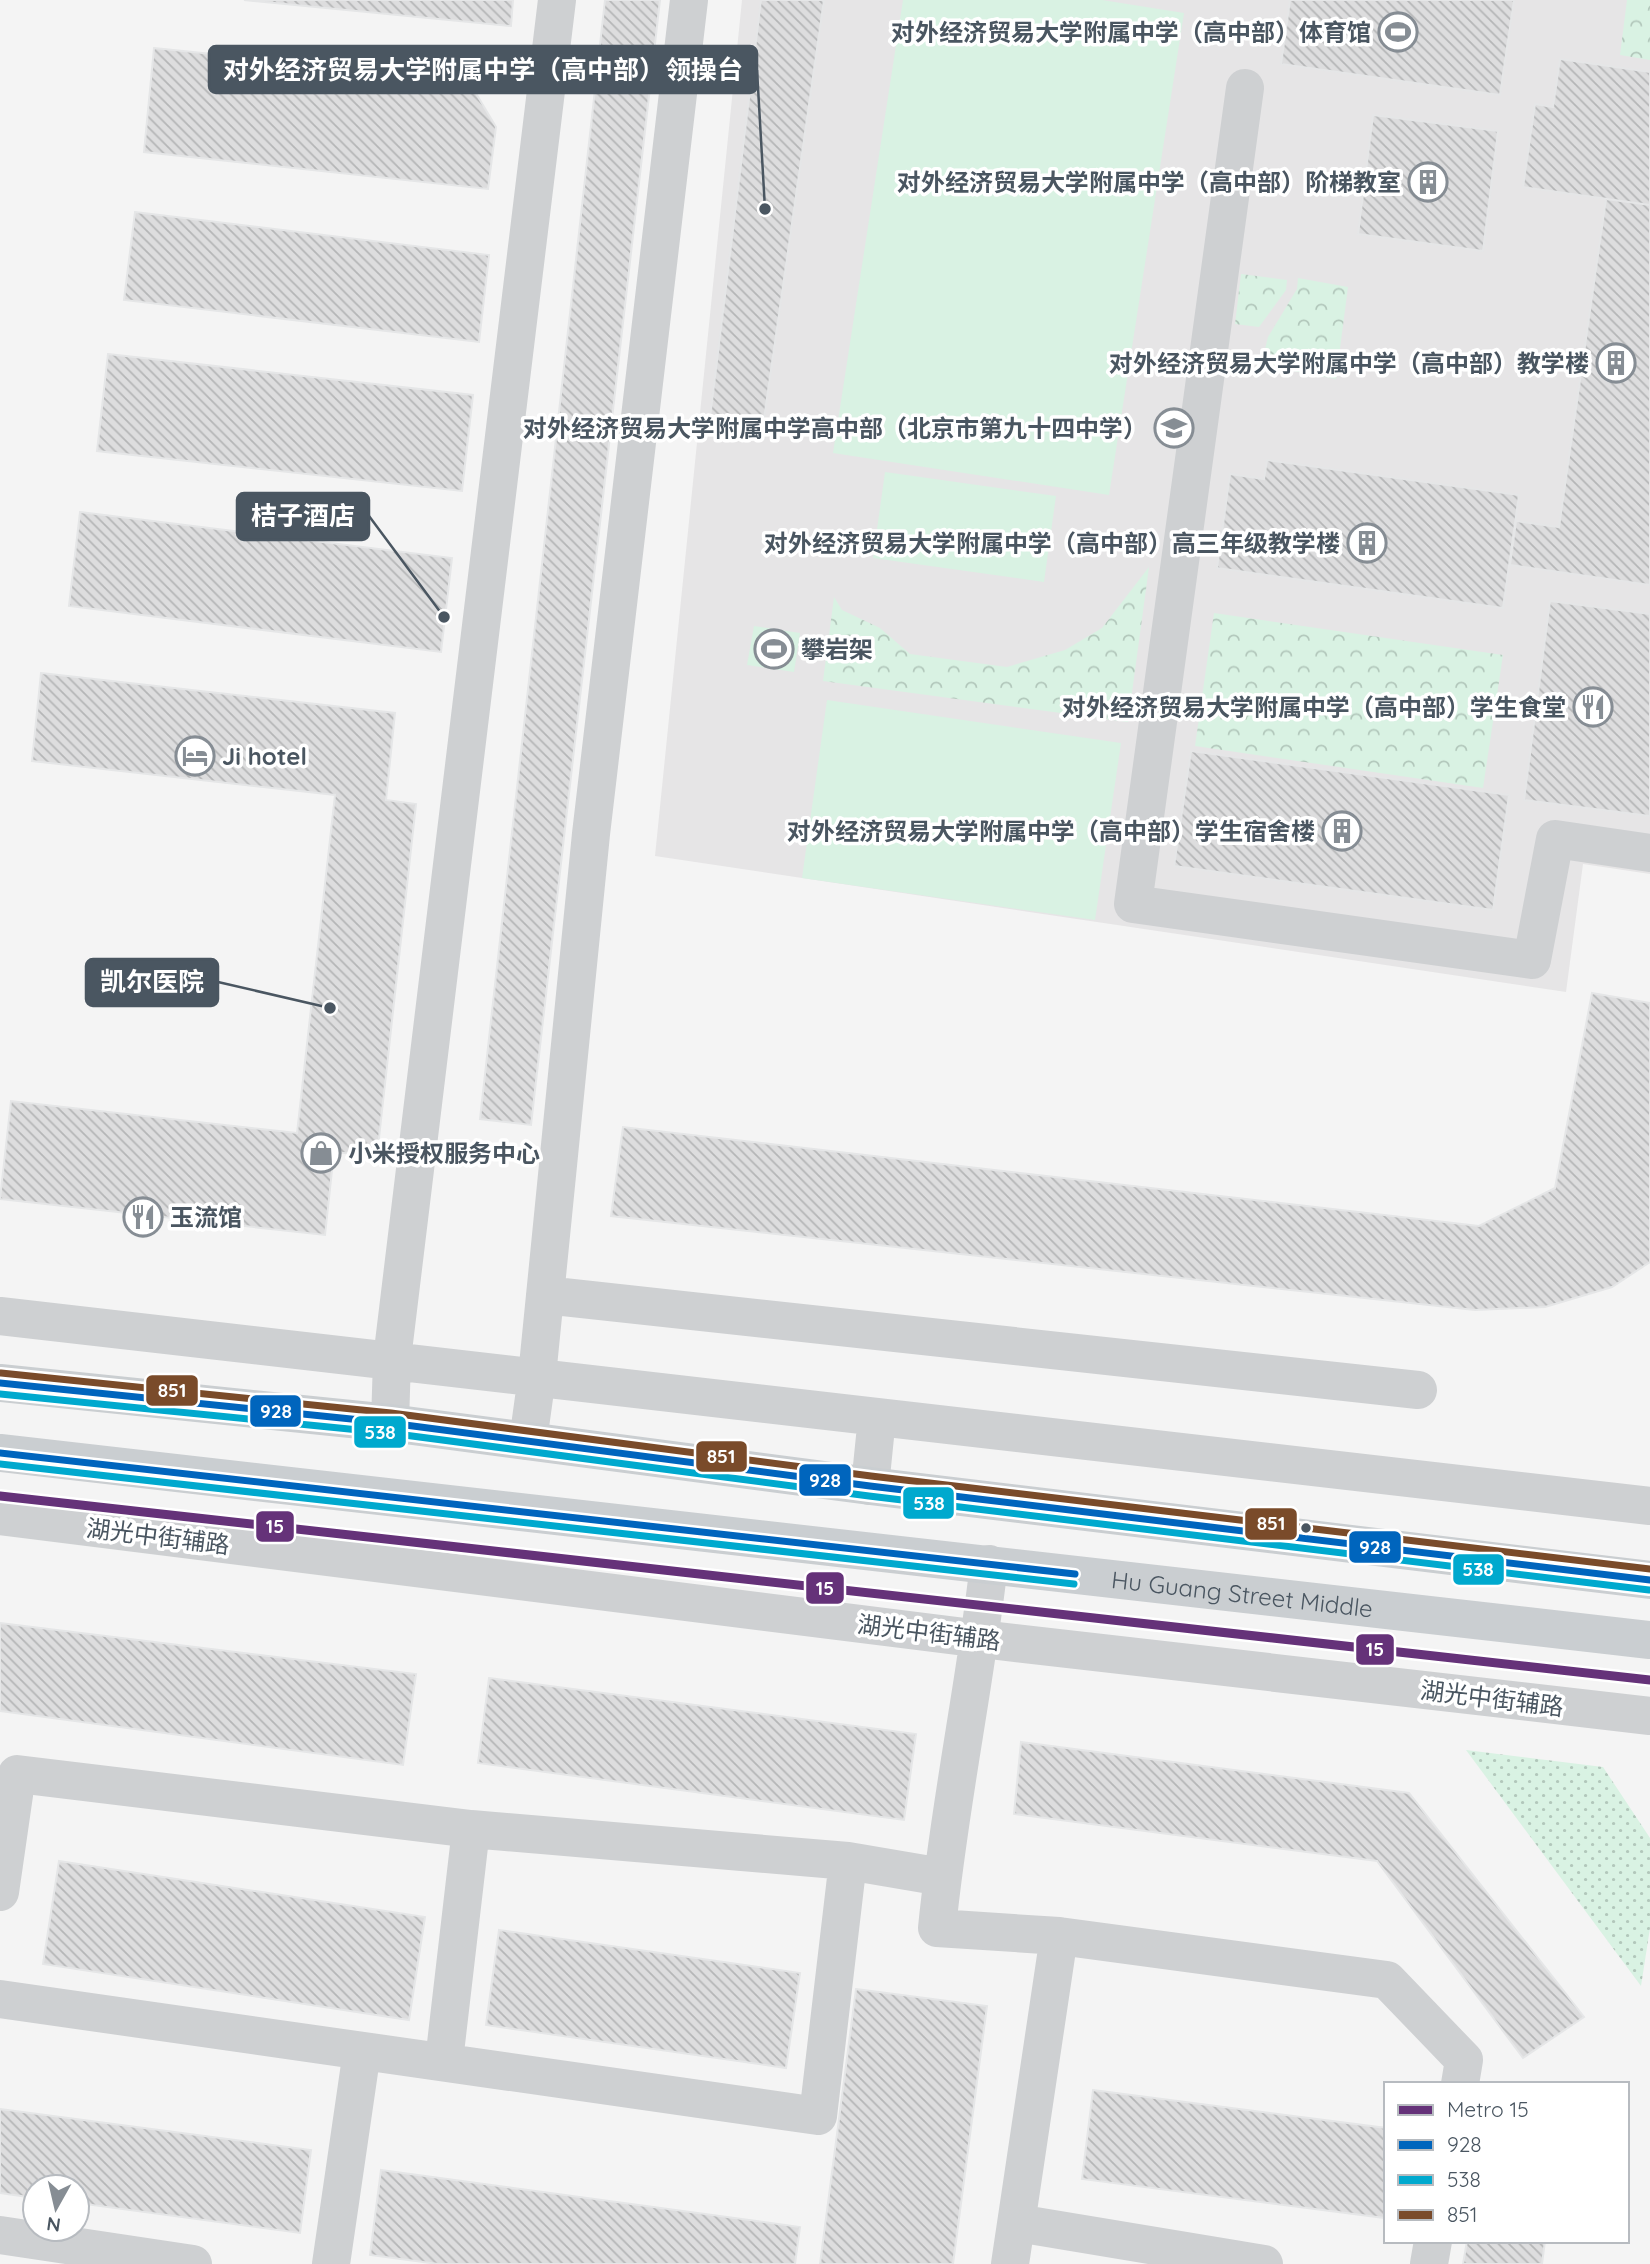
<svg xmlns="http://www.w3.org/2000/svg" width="1650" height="2264" viewBox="0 0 1650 2264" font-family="Quicksand,'Noto Sans SC',sans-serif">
  <defs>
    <pattern id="grass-dots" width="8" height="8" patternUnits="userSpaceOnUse" patternTransform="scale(1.75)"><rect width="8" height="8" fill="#d9f2e3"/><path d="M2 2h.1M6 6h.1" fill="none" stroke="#b2c7bb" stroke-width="1.8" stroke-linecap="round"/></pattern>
    <pattern id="forest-crowns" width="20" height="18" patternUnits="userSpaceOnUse" patternTransform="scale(1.75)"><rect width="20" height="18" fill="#d9f2e3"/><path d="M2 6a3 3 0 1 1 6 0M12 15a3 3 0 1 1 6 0" fill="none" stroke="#b2c7bb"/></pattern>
    <pattern id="building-back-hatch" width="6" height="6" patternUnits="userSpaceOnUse" patternTransform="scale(1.75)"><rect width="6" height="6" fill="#ddddde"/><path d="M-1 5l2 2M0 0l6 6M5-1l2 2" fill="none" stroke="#b5b6b7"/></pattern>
  </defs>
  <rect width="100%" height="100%" fill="#f4f4f4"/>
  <path fill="#e6e5e6" d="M742,0h908v874l-67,-10 -17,128 -911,-136z"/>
  <path fill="url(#grass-dots)" d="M1466,1750l137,17 47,71v90l-9,58z"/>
  <path fill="url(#forest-crowns)" d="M1627,0h23v60l-30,-5z
    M1241,274l46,6 -1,10 -27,37 -24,-3z
    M1298,278l50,9 -12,92 -75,-14 7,-28 29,-48z
    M1149,567l-21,155 -305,-41 11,-84 8,13 38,18 30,26 97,13 58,-17 37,-22z
    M1214,613l289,42 -20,133 -288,-42z"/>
  <path fill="#d9f2e3" d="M903,0h199l82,13 -75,482 -276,-42z
    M885,472l171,24 -12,86 -171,-24z
    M754,626l46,7 -6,39 -47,-7z
    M827,700l294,43 -26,177 -293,-42z"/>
  <path fill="url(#building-back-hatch)" stroke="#e5e6e7" stroke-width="2" d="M244,0h269l-2,26z
    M605,0h55l-129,1125 -51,-6z
    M761,0h63l-61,426 -53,-8z
    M1290,0h224l-14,95 -219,-31z
    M154,48l314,32 28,47 -8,62 -344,-37z
    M1560,59l90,13v133l-127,-18 12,-83 18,3z
    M1373,115l125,16 -15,120 -125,-17z
    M1606,199l44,6v380l-140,-20 6,-44 43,6z
    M135,212l354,43 -10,87 -355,-42z
    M108,354l365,41 -11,96 -365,-40z
    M1267,460l252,35 -16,113 -286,-40 13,-94 34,5z
    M80,512l372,46 -11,94 -372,-46z
    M1550,601l100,13v202l-126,-16z
    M41,673l354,40 -9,87 30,4 -39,352 -43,-4 -9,83 -325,-36 11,-98 286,32 38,-338 -303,-34z
    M1191,751l318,44 -16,115 -319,-44z
    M1592,993l58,10v259l-38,25 -67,20 -70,3 -864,-94 12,-89 856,99 76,-38z
    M0,1623l416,51 -13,91 -403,-54z
    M489,1678l427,56 -12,86 -426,-57z
    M1021,1742l388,51 175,224 -61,41 -146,-197 -363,-47z
    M59,1861l366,56 -16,103 -366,-56z
    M499,1930l301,43 -14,95 -300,-43z
    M856,1989l131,17 -34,258h-133z
    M1093,2090l293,38 -1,90 -303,-39z
    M0,2109l311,41 -11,83 -223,-30v-16h-42v11l-35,-5z
    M381,2170l419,57 -5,37h-357l-68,-9z
    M1467,2241h78l-3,23h-79z"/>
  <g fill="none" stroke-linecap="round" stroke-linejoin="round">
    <path stroke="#ced0d2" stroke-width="38" d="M1245,88l-112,816 399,56 23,-121 95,14
      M545,1295l873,95
      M0,1316l1650,190
      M390,1423l2,-64 165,-1359
      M528,1441l9,-65 54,-542 98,-834
      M870,1486l7,-69
      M0,1516l981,123 669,77
      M989,1564c-14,122 -40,242 -52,364l122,8 -49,328
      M0,1892l17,-118 454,55 377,32 94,16
      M1059,1936l328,44 77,80 -4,24
      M0,1999l818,117 30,-255
      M444,2061l27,-232
      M1017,2223l247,41
      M0,2235l193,29
      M331,2264l31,-213
      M1429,2264l4,-23"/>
    <g stroke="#caced1" stroke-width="38">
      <path d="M0,1383l390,40 480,63 780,94"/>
      <path id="s1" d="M0,1453l1650,187"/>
    </g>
    <g stroke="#fff" stroke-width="12">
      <path id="bus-1" d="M0,1383l390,40 480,63 780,94
        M0,1453l1075,121"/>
    </g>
    <g stroke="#fff" stroke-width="12">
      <path id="bus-2" d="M0,1394l389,39 480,63 780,94
        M0,1464l1074,120"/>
    </g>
    <g stroke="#fff" stroke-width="12">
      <path id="bus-3" d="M1,1373l390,40 480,63 779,93"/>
    </g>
    <use href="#bus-1" stroke="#0065bd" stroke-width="7"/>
    <use href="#bus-2" stroke="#00a9ce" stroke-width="7"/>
    <use href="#bus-3" stroke="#7a4b2a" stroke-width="7"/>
    <g stroke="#fff" stroke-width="14">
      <path id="metro-1" d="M0,1496l1650,184"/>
    </g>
    <use href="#metro-1" stroke="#653279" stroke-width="9"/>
  </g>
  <defs>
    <g id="stadium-ring" transform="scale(2.0125)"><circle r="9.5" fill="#fff" stroke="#868d94" stroke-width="1.5"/><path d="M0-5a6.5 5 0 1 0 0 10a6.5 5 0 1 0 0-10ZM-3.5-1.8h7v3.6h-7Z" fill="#868d94"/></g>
    <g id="building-ring" transform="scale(2.0125)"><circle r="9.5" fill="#fff" stroke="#868d94" stroke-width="1.5"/><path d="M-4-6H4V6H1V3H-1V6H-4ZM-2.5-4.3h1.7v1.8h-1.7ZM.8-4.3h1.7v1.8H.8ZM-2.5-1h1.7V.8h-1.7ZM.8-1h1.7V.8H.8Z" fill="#868d94"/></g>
    <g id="school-ring" transform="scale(2.0125)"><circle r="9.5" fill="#fff" stroke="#868d94" stroke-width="1.5"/><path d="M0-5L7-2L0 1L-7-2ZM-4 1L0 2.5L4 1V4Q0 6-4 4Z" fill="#868d94"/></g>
    <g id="restaurant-ring" transform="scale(2.0125)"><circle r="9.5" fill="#fff" stroke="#868d94" stroke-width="1.5"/><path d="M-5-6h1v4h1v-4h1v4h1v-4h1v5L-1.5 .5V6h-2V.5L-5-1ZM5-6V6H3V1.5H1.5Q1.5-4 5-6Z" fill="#868d94"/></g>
    <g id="hotel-ring" transform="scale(2.0125)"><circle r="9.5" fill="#fff" stroke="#868d94" stroke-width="1.5"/><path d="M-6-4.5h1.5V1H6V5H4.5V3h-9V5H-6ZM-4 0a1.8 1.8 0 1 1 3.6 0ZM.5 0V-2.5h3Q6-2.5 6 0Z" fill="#868d94"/></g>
    <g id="shop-ring" transform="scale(2.0125)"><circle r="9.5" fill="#fff" stroke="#868d94" stroke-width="1.5"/><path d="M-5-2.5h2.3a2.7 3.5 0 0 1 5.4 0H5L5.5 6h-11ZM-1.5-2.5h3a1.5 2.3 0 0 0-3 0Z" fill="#868d94"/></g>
  </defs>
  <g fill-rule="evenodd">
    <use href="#stadium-ring" x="1398" y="32"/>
    <use href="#building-ring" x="1428" y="182"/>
    <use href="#building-ring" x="1616" y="363"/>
    <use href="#school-ring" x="1174" y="428"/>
    <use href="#building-ring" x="1367" y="543"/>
    <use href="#stadium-ring" x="774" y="649"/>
    <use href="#restaurant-ring" x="1593" y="707"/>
    <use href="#hotel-ring" x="195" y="756"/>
    <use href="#building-ring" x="1342" y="831"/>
    <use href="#shop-ring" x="321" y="1153"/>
    <use href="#restaurant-ring" x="143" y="1217"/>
  </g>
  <circle fill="#4a5661" stroke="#fff" stroke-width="2.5" cx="1306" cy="1528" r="6"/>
  <g text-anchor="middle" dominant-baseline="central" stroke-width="7" stroke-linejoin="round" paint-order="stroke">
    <g font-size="24" font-weight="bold" fill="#4a5661" stroke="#fff" text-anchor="end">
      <text x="1371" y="32">对外经济贸易大学附属中学（高中部）体育馆</text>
      <text x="1401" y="182">对外经济贸易大学附属中学（高中部）阶梯教室</text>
      <text x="1589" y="363">对外经济贸易大学附属中学（高中部）教学楼</text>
      <text x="1147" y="428">对外经济贸易大学附属中学高中部（北京市第九十四中学）</text>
      <text x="1340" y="543">对外经济贸易大学附属中学（高中部）高三年级教学楼</text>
      <text x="801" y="649" text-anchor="start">攀岩架</text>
      <text x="1566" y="707">对外经济贸易大学附属中学（高中部）学生食堂</text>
      <text x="222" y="756" text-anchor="start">Ji hotel</text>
      <text x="1315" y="831">对外经济贸易大学附属中学（高中部）学生宿舍楼</text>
      <text x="348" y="1153" text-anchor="start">小米授权服务中心</text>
      <text x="170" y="1217" text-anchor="start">玉流馆</text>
    </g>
    <g font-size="24" fill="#4a5661" stroke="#fff">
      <text transform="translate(158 1536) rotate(7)">湖光中街辅路</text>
      <text stroke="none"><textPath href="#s1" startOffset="1250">Hu Guang Street Middle</textPath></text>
      <text transform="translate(929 1632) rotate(7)">湖光中街辅路</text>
      <text transform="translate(1492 1698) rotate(7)">湖光中街辅路</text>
    </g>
  </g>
  <path fill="none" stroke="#4a5661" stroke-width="2.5" d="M765 209L757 70M444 617L369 516M330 1008L218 982"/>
  <g fill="#4a5661" stroke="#fff" stroke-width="2.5">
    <circle cx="765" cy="209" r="7"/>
    <circle cx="444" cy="617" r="7"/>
    <circle cx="330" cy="1008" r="7"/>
  </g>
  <g fill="#4a5661" stroke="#4a5661" stroke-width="2.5">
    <rect x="209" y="46" width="548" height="47" rx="7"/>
    <rect x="237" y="493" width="132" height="47" rx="7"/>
    <rect x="86" y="959" width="132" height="47" rx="7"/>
  </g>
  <g font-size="26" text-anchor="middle" font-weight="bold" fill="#fff">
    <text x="483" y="79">对外经济贸易大学附属中学（高中部）领操台</text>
    <text x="303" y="525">桔子酒店</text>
    <text x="152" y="991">凯尔医院</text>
  </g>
  <g stroke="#fff" stroke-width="2.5">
    <rect x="145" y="1374" width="54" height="33" rx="7" fill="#7a4b2a"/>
    <rect x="249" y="1394" width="53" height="34" rx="7" fill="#0065bd"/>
    <rect x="353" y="1415" width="54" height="34" rx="7" fill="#00a9ce"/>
    <rect x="695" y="1440" width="53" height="33" rx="7" fill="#7a4b2a"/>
    <rect x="798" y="1463" width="54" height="34" rx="7" fill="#0065bd"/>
    <rect x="902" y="1486" width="53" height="34" rx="7" fill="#00a9ce"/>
    <rect x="1244" y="1507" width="54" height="34" rx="7" fill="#7a4b2a"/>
    <rect x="255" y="1510" width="40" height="33" rx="7" fill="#653279"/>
    <rect x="1348" y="1530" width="54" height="34" rx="7" fill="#0065bd"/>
    <rect x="1452" y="1553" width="53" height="33" rx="7" fill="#00a9ce"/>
    <rect x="805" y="1571" width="40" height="34" rx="7" fill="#653279"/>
    <rect x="1355" y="1633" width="40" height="33" rx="7" fill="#653279"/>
  </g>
  <g font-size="19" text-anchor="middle" font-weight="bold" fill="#fff">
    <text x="172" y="1397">851</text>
    <text x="276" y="1418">928</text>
    <text x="380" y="1439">538</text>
    <text x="721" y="1463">851</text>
    <text x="825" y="1487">928</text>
    <text x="929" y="1510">538</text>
    <text x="1271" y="1530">851</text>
    <text x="275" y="1533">15</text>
    <text x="1375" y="1554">928</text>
    <text x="1478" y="1576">538</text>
    <text x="825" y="1595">15</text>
    <text x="1375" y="1656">15</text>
  </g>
  <rect x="1384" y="2082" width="245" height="161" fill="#ffffff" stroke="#b7bbc0" stroke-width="2"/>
  <rect x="1398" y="2105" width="35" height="10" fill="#653279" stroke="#b7bbc0" stroke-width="2"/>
  <text x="1447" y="2117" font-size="21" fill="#4a5661">Metro 15</text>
  <rect x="1398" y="2140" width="35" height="10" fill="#0065bd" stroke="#b7bbc0" stroke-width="2"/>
  <text x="1447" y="2152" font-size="21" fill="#4a5661">928</text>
  <rect x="1398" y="2175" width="35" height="10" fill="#00a9ce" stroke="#b7bbc0" stroke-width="2"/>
  <text x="1447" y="2187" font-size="21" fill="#4a5661">538</text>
  <rect x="1398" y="2210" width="35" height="10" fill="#7a4b2a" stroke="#b7bbc0" stroke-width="2"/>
  <text x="1447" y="2222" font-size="21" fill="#4a5661">851</text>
  <g transform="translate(56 2208) rotate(188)"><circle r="33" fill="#ffffff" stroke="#b7bbc0" stroke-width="2"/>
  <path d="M0-5L12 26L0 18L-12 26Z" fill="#868d94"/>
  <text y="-10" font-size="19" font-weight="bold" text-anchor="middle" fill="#4a5661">N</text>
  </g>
</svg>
